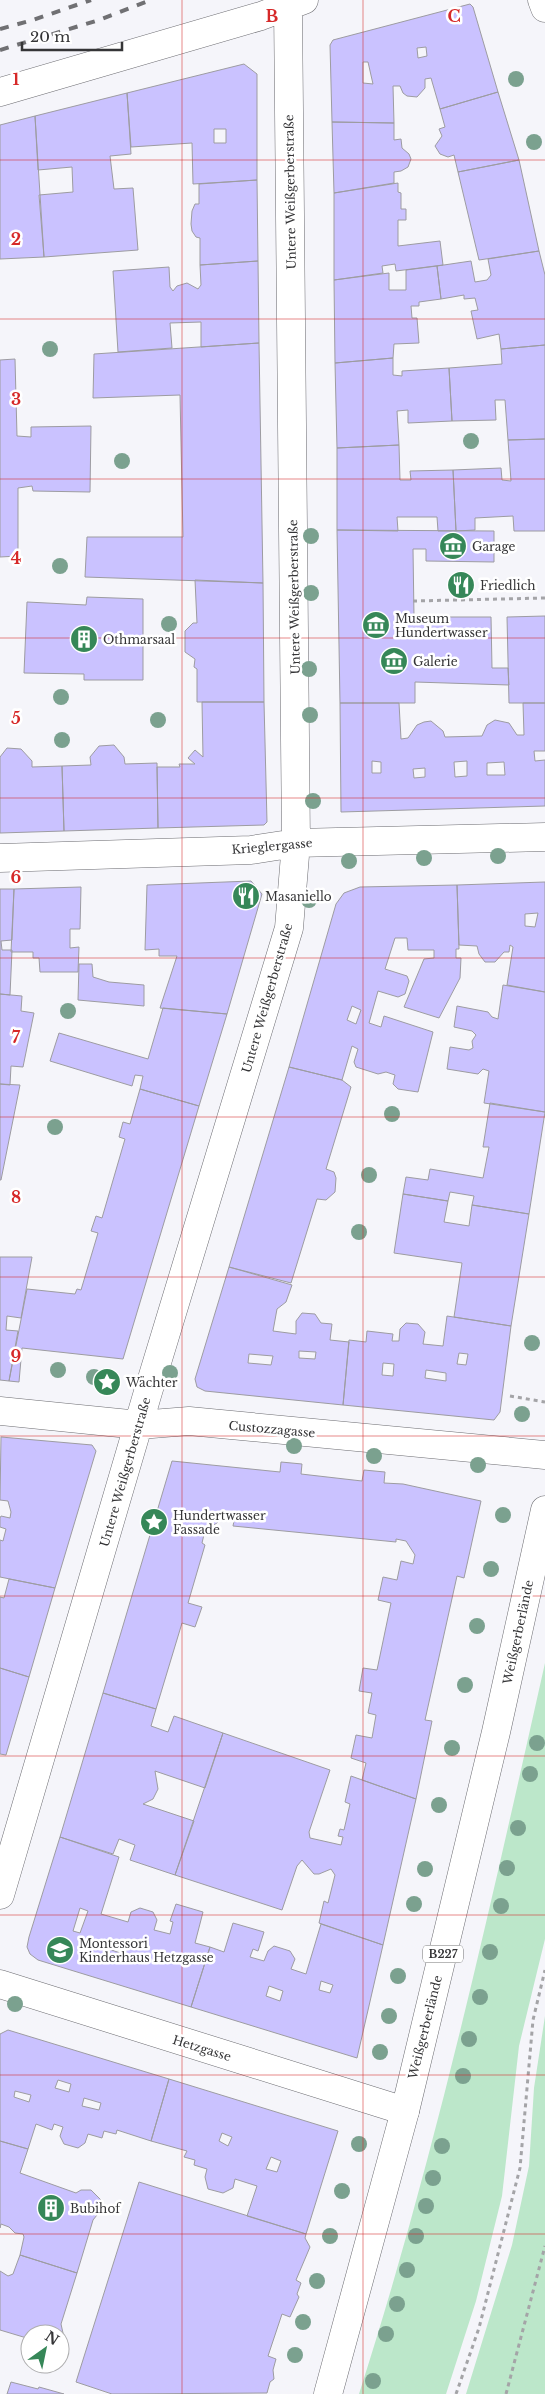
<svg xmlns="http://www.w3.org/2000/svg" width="545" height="2394" viewBox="0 0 545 2394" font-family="'Libre Baskerville',serif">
  <rect width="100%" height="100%" fill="#f5f5fa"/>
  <path fill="#bce7ca" d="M545,1663v276l-26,107 -17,150 -26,105 -30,93h-87c77,-240 131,-486 186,-731z
    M545,2016v378h-79l46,-149 17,-79 5,-78z"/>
  <path fill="#cac2ff" stroke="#9d9ca1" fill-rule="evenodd" d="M470,4l3,3 25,85 -58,17 -9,-31 -6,1v9l-8,9 -10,-1 -4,-3 -3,-7h-7l1,37 -62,-1 -2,-77 3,-5zM426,47l1,9 -9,2 -1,-10zM363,62h5l5,22 -10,-1z
    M244,64l13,10v106l-64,4 -1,-41 -61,4 -4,-54zM214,129h12v14h-12z
    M498,92l21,68 -61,12 -4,-17 -6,2 -8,-3 -5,-8 7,-10 -3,-7 6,-2 -5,-18z
    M127,93l4,61 -21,2 4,33 19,-1 5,62 -94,7 -5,-62 34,-3 -1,-25 -34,3 -3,-54z
    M35,116l9,141 -44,2v-134z
    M332,122l62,1v17l7,-1 1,9 7,6 2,5 -3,8 -7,4 -7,1v11l-60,10z
    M519,160l20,91 -60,9 -21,-88z
    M257,180l1,81 -58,4v-27l-4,-1 -4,-6 -1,-7 1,-13 3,-7h4v-20z
    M398,183v9l3,1v16h5v11h-8v26l42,-5 3,24 -47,6 -1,-7 -13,2 1,7 -49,7v-87z
    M539,251l6,24v70l-44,4 -2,-15 -22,5 -6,-28 7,-1 -3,-12 -11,1v-4l-23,4 -4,-33 34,-5 4,21 12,-2 4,-5 -3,-16z
    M258,261l1,82 -58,4v-25l-31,1 2,25 -54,4 -5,-81 56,-4 1,20 3,4 4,-5 10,-3 11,6 3,-4 -1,-20z
    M437,266l4,33 -22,3v4h-8l1,12h5l2,25 -25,1 -1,14 -58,5 -1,-83 55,-7v17h17v-20z
    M259,343l4,240 -178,-6 2,-40h96l-3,-142 -87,3 1,-44z
    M545,345v94l-37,1 -3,-40h-10l1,20 -44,1 -3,-53 53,-4 -1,-15z
    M393,358v17l9,1v-5l47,-3 3,53 -44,2v-13l-11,1 2,34 -62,3 -2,-85z
    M15,359l2,77 14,1v-10l60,-1 -1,66 -57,-1 -1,-5 -14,2v68l-18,1v-197z
    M545,439v92h-31l-1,-15 -38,2v12l-19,1 -3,-61 48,-2 1,12 9,1 -3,-41z
    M399,445l1,35h11l-1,-9 43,-1 3,61h-18l-1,-14h-40l1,14 -61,-1v-82z
    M337,530l157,1v31l-68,-1v-12h-13l1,68h77l1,51h16l1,17 -94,-3v21h-75z
    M195,580l68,3 1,119h-67v-33l-3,-2 1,-8 -10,-7v-21l8,-8h4z
    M87,597l56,2v81h-59v-6l-60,-1 3,-71 59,3z
    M545,616v87h-36l-2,-86z
    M202,702h62l3,120 -3,3 -106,3 -1,-61h23l-1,-3h16l-7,-6 7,-8 8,7z
    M340,703h59l2,36 7,-1 9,-13 7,-3 7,-1 12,10 2,6 37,-1 5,-11 8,-5 14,3 8,12h7l-1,-32h22v48h-11l1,10 10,-1v46l-204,6zM372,761l9,1v11h-9zM467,761v15l-12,1 -1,-15zM504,762l1,13h-18v-12zM425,768v9l-11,1 -1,-9z
    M114,745l10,12 1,7 32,-1 1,65 -94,3 -2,-65 29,-1 -1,-8 9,-11z
    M7,748l14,1 11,12v6l30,-1 2,65 -64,2v-76z
    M251,881l11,13 -35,120 -67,-6 17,-52h-18v-7l-14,1 2,-65z
    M545,882v110l-38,-7 6,-38 -3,-2 -1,7h-5l-9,10h-10l-6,-8 -2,-8 -18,-1 -2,-60zM538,913l-3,14 -10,-1v-12z
    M457,885l2,64h-3v9h5l-1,20 -21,40 -35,-11 20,-48 10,-1v-8h-26l-1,-12h-12l-10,31 22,7 2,5 -4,13 -7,3 -20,-6 -9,32 12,4 3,-11 49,16 -15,60 -20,-3 -5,-5 2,-9 -9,-3 -8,2 -22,-7 -2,-5 4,-13 -6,-3 -10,34 -53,-13 47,-163 8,-11 16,-6zM352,1006l9,4 -5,14 -9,-4z
    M81,887l-1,42h-10v19l9,-1 -1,25h-38l-1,-14h-6v-6h-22l3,-63z
    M0,889h14l-2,51 -11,1 1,9h10l-2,45 -10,-1z
    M79,964h13l1,13 16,5 35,3v21l-66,-6z
    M503,985l42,7v120l-61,-9 5,-32 -6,-2 -5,5 -31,-5 3,-22 19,3 4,-2 -1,-7 4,-6 -4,-4 -18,-4 3,-21 31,6 4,5 6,2z
    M0,994l22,2 -1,15 13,2 -11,54 -12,-1 -1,19 -10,-1z
    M163,1008l64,6 -28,92 -59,-17 3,-13 -8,-1 -3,11 -82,-25 9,-28 89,26z
    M289,1067l53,13 9,7 -25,82 8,3 2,6 -1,14 -9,8 -9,-1 -26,84 -62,-16z
    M0,1084l20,1 -19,95h-1z
    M140,1089l59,17 -76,253 -101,-11 -3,34 -10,-1 18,-92 48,5 2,-5 4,1 17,-57 -7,-2 5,-15 6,2 23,-79 -6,-2 4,-15 7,2z
    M490,1103l55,9 -16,102 -57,-9 2,-9 -24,-4 -2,9 -45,-7 3,-17 22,3 2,-11 53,9 6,-31h-6z
    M403,1194l45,7 -4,21 25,4 3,-21 57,9 -18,112 -57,-9 8,-54 -68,-10z
    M0,1257h32l-11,61 -14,-2 -1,14 12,1 -9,50 -9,-1z
    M229,1267l63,18 -6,17 -9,7 -4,22 23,3v-13l6,-8 13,1 6,9 11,1 -2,16 19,2 -6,63 -138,-14 -8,-4 -2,-8zM299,1351l17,1 -1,7 -16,-1zM249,1354l24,2 -2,9 -23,-2z
    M447,1316l64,10 -11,86 -6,8 -151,-15 6,-65 17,2 1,-11 26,3 -1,7h7l1,-12 6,-6 12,1 7,8 -2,12 20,2zM459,1353l9,1 -2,11 -9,-1zM383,1363l11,1 -1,12 -11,-1zM426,1370l20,3v8l-21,-3z
    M1,1437l91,8 4,6 -41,137 -55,-11v-37l3,1 3,-12 -6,-2v-9l1,-2 9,2 1,-6 -3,-11 -8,-1z
    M172,1461l108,11 1,-10 21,2 -1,10 61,7 2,-11 21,2 -1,11 19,1 78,17 -17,77 -7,-2 -32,144 7,1 -16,78 -54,-19 4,-17 -15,-5 5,-23 16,3 4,-23 -8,-2 4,-20 -13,-2 4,-23 14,2 14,-67 -13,-3 5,-23 14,3 4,-19 12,3 2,-9 -9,-14 -10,-2v3l-163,-16 1,-5 -19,-2 3,3 -9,7 -3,-3 -4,17 3,2 -17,58 14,4 -7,20 -13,-4 -26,86 -53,-16z
    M9,1579l46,9 -26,89 -29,-9v-71l4,1z
    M0,1668l29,9 -23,78 -6,-1z
    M103,1693l53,16 -5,17 17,6 6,-16 49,17 -18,55 -50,-17 3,18 -5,10 -10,5 51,17 -19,54 -45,-15 5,-15 -16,-6 -6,15 -53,-17z
    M223,1733l107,37 -21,62 1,6 31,7 2,-8 -5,-1 2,-7 4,1 6,-26 -5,-2 6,-26 65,23 -33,146 -64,-22 5,-22 4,2 7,-28 -4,-6 -12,5h-5l-12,-14 -5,6 -15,44 -107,-35z
    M60,1837l59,20 -18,57 27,8 3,-10 9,-4 13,4 4,8 -3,10 16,4 3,-12 -3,-1 6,-17 27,8 -8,31 15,4 -19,60 -153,-47 -8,-6 -3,-7 2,-10zM80,1908l8,3 -8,22 -7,-2zM109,1939l17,5 -3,10 -17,-6z
    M233,1923l31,9 -6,19 -5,-2 -3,8 14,4 4,-10 6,-5 16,5 5,8 -4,10 15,5 15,-50 62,21 -26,113 -166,-51 19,-60 14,5zM321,1981l12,4 -3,8 -11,-3zM269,1986l14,5 -3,10 -14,-5z
    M8,2030l161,49 -18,62 -34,-11 -1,4 -12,-3 -2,7 -14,-4 -3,9 -7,5 -14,-4 -4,-8 3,-9 -9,-3 -2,6 -16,-6 -8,25 -28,-8v-107zM58,2080l13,4 -2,8 -14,-4zM15,2091l16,4 -2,7 -15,-5zM84,2098l17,5 -2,7 -17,-4z
    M169,2079l169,52 -32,103 -59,-18 10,-30 -22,-7 -2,9 -10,5 -15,-4 -3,-12 2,-8 -13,-4 1,-5 -11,-3 3,-6 -36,-10zM222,2133l10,4 -4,9 -9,-5zM271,2157l10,4 -4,11 -11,-3z
    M0,2141l28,8 -8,24 56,20 5,-3h10l10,10v10l-8,10 -16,53 -57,-18 4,-18 -1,-3 -8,-1 -6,-6 -8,-3 -1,4z
    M139,2182l167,52 -1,4 5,9 -14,33 5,3 -4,11 2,3 -9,20 -8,-3 -14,42 8,3 -3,11 1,9 -4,3 -3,11 -155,1 -36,-12z
    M20,2255l57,18 -16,51 2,9 -3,7v-6h-30v5l-30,-9v-59l8,5 5,-2z
    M11,2382l27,7 1,-2 25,7h-57z"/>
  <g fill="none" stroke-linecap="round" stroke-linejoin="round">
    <g stroke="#6c6c71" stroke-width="29">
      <path id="minor" d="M0,92l261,-76 43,-16
        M0,858l251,-8 45,-7 249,-6
        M0,1411l139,14 50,-4 356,34
        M0,1895l148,-503 141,-464 7,-85 -8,-837 -2,-6
        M0,1984l405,127"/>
    </g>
    <g stroke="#6c6c71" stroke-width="29">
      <path id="primary" d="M542,0l3,8
        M328,2394l77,-283 91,-379 49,-222"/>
    </g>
    <path stroke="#a4a4a7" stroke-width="3" stroke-dasharray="4 4" stroke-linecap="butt" d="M413,601l132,-3
      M510,1396l35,6
      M456,2394l23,-66 41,-160 13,-148 12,-50
      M506,2394l39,-148"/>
    <use href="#minor" stroke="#fff" stroke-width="28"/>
    <use href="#primary" stroke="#fff" stroke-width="28"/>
    <path stroke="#707073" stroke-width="4" stroke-dasharray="9 9" stroke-linecap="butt" d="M0,29l33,-9 58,-20
      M0,50l99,-30 52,-20"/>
  </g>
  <g fill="#7ba18f">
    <circle cx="516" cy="79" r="8"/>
    <circle cx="534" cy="142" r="8"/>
    <circle cx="50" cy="349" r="8"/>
    <circle cx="471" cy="441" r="8"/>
    <circle cx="122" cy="461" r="8"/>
    <circle cx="311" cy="536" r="8"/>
    <circle cx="60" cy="566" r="8"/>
    <circle cx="311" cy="593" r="8"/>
    <circle cx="169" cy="624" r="8"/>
    <circle cx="309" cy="669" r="8"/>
    <circle cx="61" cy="697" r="8"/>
    <circle cx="310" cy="715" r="8"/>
    <circle cx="158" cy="720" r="8"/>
    <circle cx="62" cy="740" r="8"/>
    <circle cx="313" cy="801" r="8"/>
    <circle cx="498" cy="856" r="8"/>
    <circle cx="424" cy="858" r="8"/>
    <circle cx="349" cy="861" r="8"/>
    <circle cx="309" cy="900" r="8"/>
    <circle cx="68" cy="1011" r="8"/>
    <circle cx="392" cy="1114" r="8"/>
    <circle cx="55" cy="1127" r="8"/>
    <circle cx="369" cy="1175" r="8"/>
    <circle cx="359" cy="1232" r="8"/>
    <circle cx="532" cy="1343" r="8"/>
    <circle cx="58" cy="1370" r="8"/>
    <circle cx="170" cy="1373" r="8"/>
    <circle cx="94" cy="1377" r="8"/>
    <circle cx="522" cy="1414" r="8"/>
    <circle cx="294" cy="1446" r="8"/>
    <circle cx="374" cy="1456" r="8"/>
    <circle cx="478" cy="1465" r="8"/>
    <circle cx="503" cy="1515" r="8"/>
    <circle cx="491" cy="1569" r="8"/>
    <circle cx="477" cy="1626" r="8"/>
    <circle cx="465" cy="1685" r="8"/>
    <circle cx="537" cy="1743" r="8"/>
    <circle cx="452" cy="1748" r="8"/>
    <circle cx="530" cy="1774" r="8"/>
    <circle cx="439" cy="1805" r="8"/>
    <circle cx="518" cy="1828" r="8"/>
    <circle cx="507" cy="1868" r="8"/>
    <circle cx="425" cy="1869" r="8"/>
    <circle cx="414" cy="1904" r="8"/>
    <circle cx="501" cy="1906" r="8"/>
    <circle cx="490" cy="1952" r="8"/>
    <circle cx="398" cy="1976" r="8"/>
    <circle cx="480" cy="1997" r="8"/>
    <circle cx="15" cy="2004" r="8"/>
    <circle cx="389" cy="2016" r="8"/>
    <circle cx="469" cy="2039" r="8"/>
    <circle cx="380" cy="2052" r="8"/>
    <circle cx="463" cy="2076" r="8"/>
    <circle cx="359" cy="2144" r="8"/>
    <circle cx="442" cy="2146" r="8"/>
    <circle cx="433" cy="2178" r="8"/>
    <circle cx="342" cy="2191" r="8"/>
    <circle cx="426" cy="2206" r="8"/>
    <circle cx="330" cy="2236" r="8"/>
    <circle cx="416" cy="2236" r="8"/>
    <circle cx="407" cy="2270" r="8"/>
    <circle cx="317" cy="2281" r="8"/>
    <circle cx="397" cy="2304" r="8"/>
    <circle cx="303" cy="2322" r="8"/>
    <circle cx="386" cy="2334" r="8"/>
    <circle cx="295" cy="2355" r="8"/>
    <circle cx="373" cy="2381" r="8"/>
  </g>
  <path fill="none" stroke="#d62828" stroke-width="1" stroke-opacity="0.55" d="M182,0v2394M363,0v2394M0,160h545M0,319h545M0,479h545M0,638h545M0,798h545M0,958h545M0,1117h545M0,1277h545M0,1436h545M0,1596h545M0,1756h545M0,1915h545M0,2075h545M0,2234h545"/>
  <defs>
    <g id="museum-disc" transform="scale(1.4375)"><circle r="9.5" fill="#368758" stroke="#fff"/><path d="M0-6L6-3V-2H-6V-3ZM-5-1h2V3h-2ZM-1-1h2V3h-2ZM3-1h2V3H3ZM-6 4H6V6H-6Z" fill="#fff"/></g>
    <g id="restaurant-disc" transform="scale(1.4375)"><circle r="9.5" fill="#368758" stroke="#fff"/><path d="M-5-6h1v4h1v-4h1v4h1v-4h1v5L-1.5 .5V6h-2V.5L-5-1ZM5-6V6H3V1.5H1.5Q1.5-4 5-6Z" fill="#fff"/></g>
    <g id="building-disc" transform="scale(1.4375)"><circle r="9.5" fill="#368758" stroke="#fff"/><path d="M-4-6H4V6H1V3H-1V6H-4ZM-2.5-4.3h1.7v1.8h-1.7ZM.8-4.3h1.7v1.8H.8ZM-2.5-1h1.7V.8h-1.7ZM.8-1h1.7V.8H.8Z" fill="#fff"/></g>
    <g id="sight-disc" transform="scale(1.4375)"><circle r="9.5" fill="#368758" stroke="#fff"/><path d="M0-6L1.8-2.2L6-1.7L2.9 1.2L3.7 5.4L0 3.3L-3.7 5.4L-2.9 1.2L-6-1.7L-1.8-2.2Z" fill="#fff"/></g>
    <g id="school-disc" transform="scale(1.4375)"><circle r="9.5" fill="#368758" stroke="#fff"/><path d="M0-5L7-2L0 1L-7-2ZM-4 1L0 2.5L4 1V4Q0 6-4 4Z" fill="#fff"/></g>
  </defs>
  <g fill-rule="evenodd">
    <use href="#museum-disc" x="453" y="546"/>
    <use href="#restaurant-disc" x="461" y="585"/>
    <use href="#museum-disc" x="376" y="625"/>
    <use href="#building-disc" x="84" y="639"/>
    <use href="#museum-disc" x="394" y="661"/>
    <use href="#restaurant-disc" x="246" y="896"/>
    <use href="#sight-disc" x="107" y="1382"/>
    <use href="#sight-disc" x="154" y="1522"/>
    <use href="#school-disc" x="60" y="1950"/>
    <use href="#building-disc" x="51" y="2208"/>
  </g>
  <g text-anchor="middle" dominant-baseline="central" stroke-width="5" stroke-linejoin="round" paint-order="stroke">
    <rect fill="#fff" stroke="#727273" stroke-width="1" x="423" y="1945.5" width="40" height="17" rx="4"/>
    <g font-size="11" font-weight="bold" fill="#353537">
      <text x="443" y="1954">B227</text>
    </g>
    <g font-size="12" fill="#353537" stroke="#fff">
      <text transform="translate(290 192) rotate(-91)">Untere Weißgerberstraße</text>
      <text transform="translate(294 597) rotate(-91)">Untere Weißgerberstraße</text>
      <text transform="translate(272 846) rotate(-5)">Krieglergasse</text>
      <text transform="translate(267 998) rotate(-74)">Untere Weißgerberstraße</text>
      <text transform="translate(272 1429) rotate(5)">Custozzagasse</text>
      <text transform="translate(125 1472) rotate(-74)">Untere Weißgerberstraße</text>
      <text transform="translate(518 1632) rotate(-78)">Weißgerberlände</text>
      <text transform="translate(425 2027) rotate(-76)">Weißgerberlände</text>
      <text transform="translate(202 2048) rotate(17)">Hetzgasse</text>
    </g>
    <g font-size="12" fill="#353537" stroke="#fff" text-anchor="start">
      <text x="472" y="546">Garage</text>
      <text x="480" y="585">Friedlich</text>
      <text x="395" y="618">Museum<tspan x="395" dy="14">Hundertwasser</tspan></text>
      <text x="103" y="639">Othmarsaal</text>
      <text x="413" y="661">Galerie</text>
      <text x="265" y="896">Masaniello</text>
      <text x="126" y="1382">Wächter</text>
      <text x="173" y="1515">Hundertwasser<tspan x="173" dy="14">Fassade</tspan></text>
      <text x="79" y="1943">Montessori<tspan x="79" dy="14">Kinderhaus Hetzgasse</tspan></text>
      <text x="70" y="2208">Bubihof</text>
    </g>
  </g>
  <g font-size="16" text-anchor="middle" font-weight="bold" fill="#d62828" stroke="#fff" stroke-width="5" stroke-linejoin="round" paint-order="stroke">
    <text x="272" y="22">B</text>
    <text x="454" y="22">C</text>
    <text x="16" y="85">1</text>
    <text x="16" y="245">2</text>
    <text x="16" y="405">3</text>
    <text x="16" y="564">4</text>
    <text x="16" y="724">5</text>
    <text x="16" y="883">6</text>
    <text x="16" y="1043">7</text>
    <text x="16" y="1203">8</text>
    <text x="16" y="1362">9</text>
  </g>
  <g transform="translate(45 2349) rotate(33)"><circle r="24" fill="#ffffff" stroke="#aeaeaf"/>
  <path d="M0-4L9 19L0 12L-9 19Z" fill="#368758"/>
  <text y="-8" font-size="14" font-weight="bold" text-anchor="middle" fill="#353537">N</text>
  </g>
  <path d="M22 42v8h100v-8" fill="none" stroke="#353537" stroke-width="2.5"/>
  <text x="30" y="42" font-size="15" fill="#353537" stroke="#ffffff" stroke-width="4" paint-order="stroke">20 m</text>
</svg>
